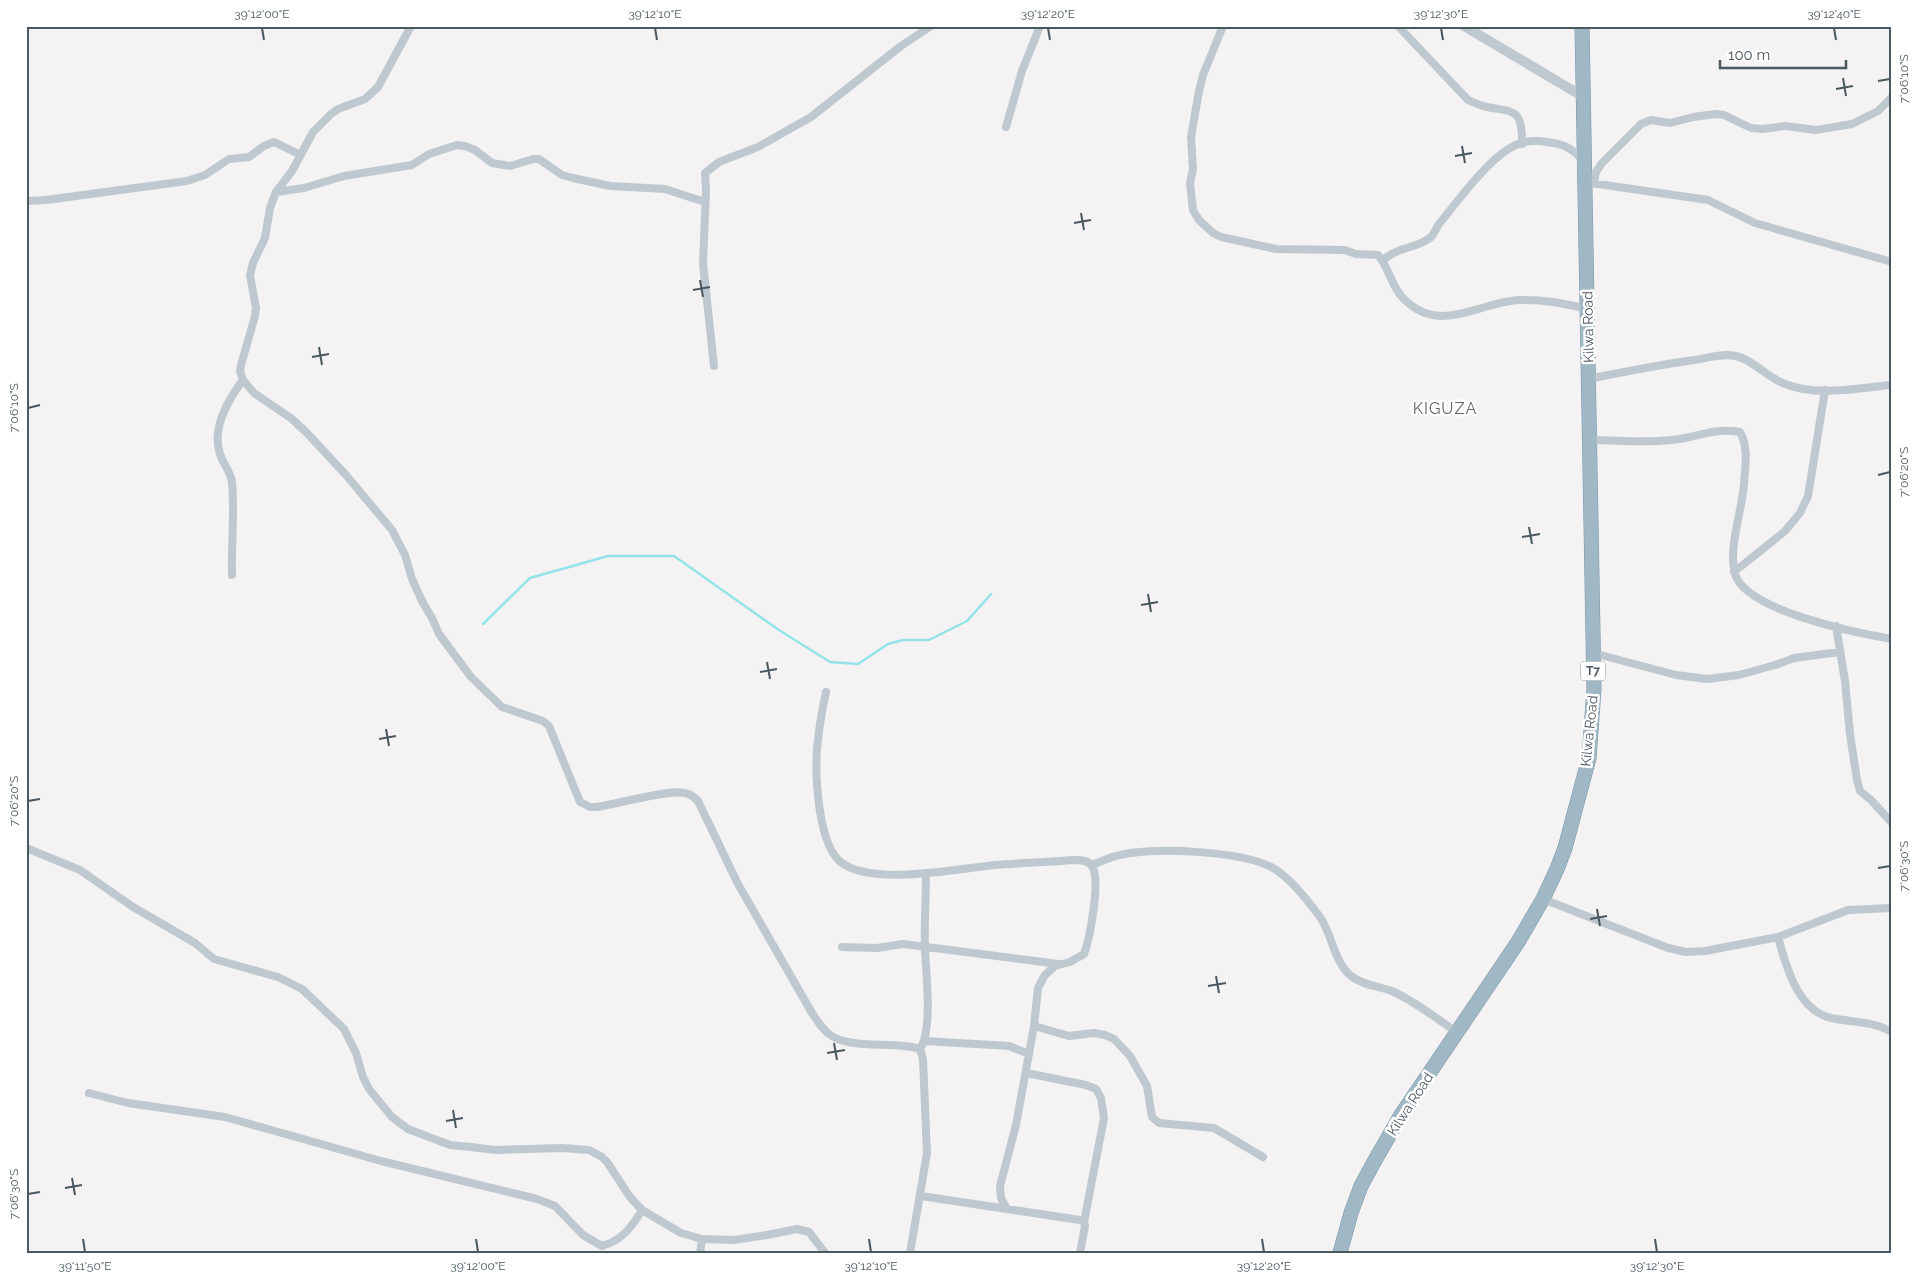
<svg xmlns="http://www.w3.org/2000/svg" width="1918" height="1279" viewBox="0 0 1918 1279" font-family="Raleway,sans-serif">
  <rect width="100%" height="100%" fill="#f4f2f3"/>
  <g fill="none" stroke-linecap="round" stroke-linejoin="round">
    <path stroke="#93e4e9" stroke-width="2.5" d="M483,624l47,-46 78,-22h66l105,74 51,32 28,2 30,-20 15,-4h26l38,-19 24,-27"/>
    <g stroke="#7897aa" stroke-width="15">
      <path id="trunk" d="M1340,1253l11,-40 10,-27 13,-24 27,-47 117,-173 25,-43 14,-30 8,-21 24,-90 5,-69 -12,-663"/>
    </g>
    <path stroke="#bec8ce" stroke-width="8" d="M411,26l-33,61 -13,12 -27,10 -7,5 -18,18 -21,39 -16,21 -6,16 -5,30 -12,25 -3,12 6,33 -1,8 -14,49 -1,6 3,9 11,13 38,26 15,14 39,42 46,55 13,25 7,24 11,24 9,15 7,16 32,43 31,30 41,14 6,5 31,76 10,5h7c20,-3 72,-18 88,-14 6,1 9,4 13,8l40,83 74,129c5,7 10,16 17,21 19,16 66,7 91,15
      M1223,26l-20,49 -4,16 -8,46 2,32 -3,14 3,27 6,10 14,13 8,4 55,12 69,1 11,4 22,1c11,12 13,31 25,43 36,38 76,4 116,2 24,-1 46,4 69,9
      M1398,26l70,74c5,2 10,5 15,6 28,7 40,-1 39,38
      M1006,127l16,-56 18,-45
      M1594,182l2,-10 6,-9 39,-39 10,-4 19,3 23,-6 23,-3 8,1 27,13 12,1 22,-3 31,4 36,-6 26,-13 14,-14
      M1591,183l117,17 47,23 137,39
      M276,192l28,-4 40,-12 68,-11 17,-11 28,-9 8,1 10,4 17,13 18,3 23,-7h6l23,16 11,3 37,8 55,3 40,13
      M26,201l20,-1 141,-19 18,-6 24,-16 20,-2 15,-11 10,-4 27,13
      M1383,260c4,-3 8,-6 13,-8 12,-6 25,-6 35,-15 4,-4 5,-9 8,-13 18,-22 47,-62 71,-76 11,-7 25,-8 37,-6 16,2 26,6 36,19
      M714,366l-11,-103 3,-72 -1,-18 14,-11 39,-15 53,-30 90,-71 30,-20
      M1588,379c35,-7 70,-14 106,-19 13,-2 28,-7 42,-4 16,3 32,22 49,28 33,13 73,4 107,1
      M1590,440c27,0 54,3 81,0 25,-2 43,-13 69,-8 9,16 5,35 4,52 -2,27 -16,64 -9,90 11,37 122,59 157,65
      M1734,572l51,-41 15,-18 8,-17 17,-106
      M232,575c-1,-31 3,-62 0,-93 -1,-10 -9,-18 -12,-28 -9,-26 8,-54 23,-74
      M1836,626l9,55 5,53 7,46 3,11 11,9 21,23
      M1593,653l83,22 31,4 32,-4 36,-10 19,-7 46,-6
      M826,692c-4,18 -7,37 -9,56 -2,28 1,98 25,115 32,23 114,6 153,2 26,-2 53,-3 79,-5 6,0 14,0 18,6 9,13 -2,72 -8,88l-14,8 -15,4 -10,9 -7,13 -4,38 -18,99 -16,61 1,12 6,11
      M26,848l54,22 53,37 62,36 19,16 64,18 24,12 42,40 12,24 7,24 6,12 23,28 16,12 42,16 21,2 24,3 67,-2 27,2 13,7 5,5 23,35 12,13 39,23 21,6 32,1 33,-5 30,-6 12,3 16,21
      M1092,865c8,-3 16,-7 24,-9 33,-10 127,-5 157,12 16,9 36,34 47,49 12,17 14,45 31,59 13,10 29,10 43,16 22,10 43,27 64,41
      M1543,899l125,49 18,4 19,-1 73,-14 70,-27 44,-2
      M1778,937c8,29 19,73 53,81 23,5 39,2 61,14
      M842,947l35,1 26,-4 155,20
      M1034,1026l35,10 25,-3 11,2 9,4 16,17 17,30 5,31 7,6 55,5 49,29
      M925,1041l84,5 20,8
      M920,1049c13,-20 6,-75 5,-99 -1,-25 1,-51 1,-77
      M1026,1073l60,12 10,4 5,9 3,20 -20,104
      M89,1093l39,10 97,14 156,44 156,38 18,7 28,29 19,11c19,-5 30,-19 40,-36
      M921,1196l159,24 4,2 1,4 -5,27
      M700,1253l2,-14
      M910,1253l17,-100 -4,-94 -3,-10"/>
    <path stroke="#bec8ce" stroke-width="10" d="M1464,26l118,70"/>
    <use href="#trunk" stroke="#a0b8c6" stroke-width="14"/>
  </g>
  <path fill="none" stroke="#4a585f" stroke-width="2" d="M262,28l2,12M655,28l2,12M1048,28l2,12M1441,28l2,12M1834,28l2,12M1843,78l3,18M1878,81l12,-2M1836,89l17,-3M1462,146l3,17M1455,156l17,-3M1081,213l3,17M1074,223l17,-3M700,280l3,17M693,290l17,-3M319,347l3,18M312,357l17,-3M28,408l12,-3M1878,475l12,-3M1529,527l3,17M1522,537l18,-3M1148,594l3,18M1141,605l17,-3M767,662l3,17M760,672l17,-3M386,729l3,17M379,739l17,-3M28,801l12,-2M1878,868l12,-2M1597,909l3,17M1590,919l17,-3M1216,976l3,17M1208,986l18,-3M834,1043l3,17M827,1053l18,-3M453,1110l3,18M446,1121l17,-3M72,1178l3,17M65,1188l17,-3M28,1194l12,-2M83,1239l2,13M476,1239l2,13M869,1239l2,13M1262,1239l2,13M1655,1239l2,13"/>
  <g text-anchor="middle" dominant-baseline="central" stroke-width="5" stroke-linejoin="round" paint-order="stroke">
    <rect fill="#fff" stroke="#808a8f" stroke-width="1" x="1580.5" y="661.5" width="25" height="19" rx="4"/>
    <g font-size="12" font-weight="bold" fill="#4a585f">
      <text x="1593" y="671">T7</text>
    </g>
    <g font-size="14" fill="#4a585f" stroke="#fff">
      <text transform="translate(1588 327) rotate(-91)">Kilwa Road</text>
      <text transform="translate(1589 731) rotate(-84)">Kilwa Road</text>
      <text transform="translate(1410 1104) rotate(-57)">Kilwa Road</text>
    </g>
    <g font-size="16" letter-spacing="1" fill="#5f6467" stroke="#fff">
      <text x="1445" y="408">KIGUZA</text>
    </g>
  </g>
  <rect width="1918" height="1279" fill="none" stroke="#ffffff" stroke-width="55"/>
  <path d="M1720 60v8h126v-8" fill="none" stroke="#4a585f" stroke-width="2.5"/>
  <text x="1728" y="60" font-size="15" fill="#4a585f" stroke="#ffffff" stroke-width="4" paint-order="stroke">100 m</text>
  <rect x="28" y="28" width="1862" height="1224" fill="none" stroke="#4a585f" stroke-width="2"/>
  <g font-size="12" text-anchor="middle" fill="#4a585f">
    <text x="262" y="18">39°12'00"E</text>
    <text x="655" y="18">39°12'10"E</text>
    <text x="1048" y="18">39°12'20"E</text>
    <text x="1441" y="18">39°12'30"E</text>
    <text x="1834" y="18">39°12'40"E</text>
    <text transform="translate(1904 79) rotate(-90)" y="4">7°06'10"S</text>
    <text transform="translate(14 408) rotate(-90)" y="4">7°06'10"S</text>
    <text transform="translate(1904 472) rotate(-90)" y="4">7°06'20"S</text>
    <text transform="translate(14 801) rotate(-90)" y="4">7°06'20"S</text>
    <text transform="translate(1904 866) rotate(-90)" y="4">7°06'30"S</text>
    <text transform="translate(14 1194) rotate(-90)" y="4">7°06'30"S</text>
    <text x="85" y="1270">39°11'50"E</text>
    <text x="478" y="1270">39°12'00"E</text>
    <text x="871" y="1270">39°12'10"E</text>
    <text x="1264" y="1270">39°12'20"E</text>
    <text x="1657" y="1270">39°12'30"E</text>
  </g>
</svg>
